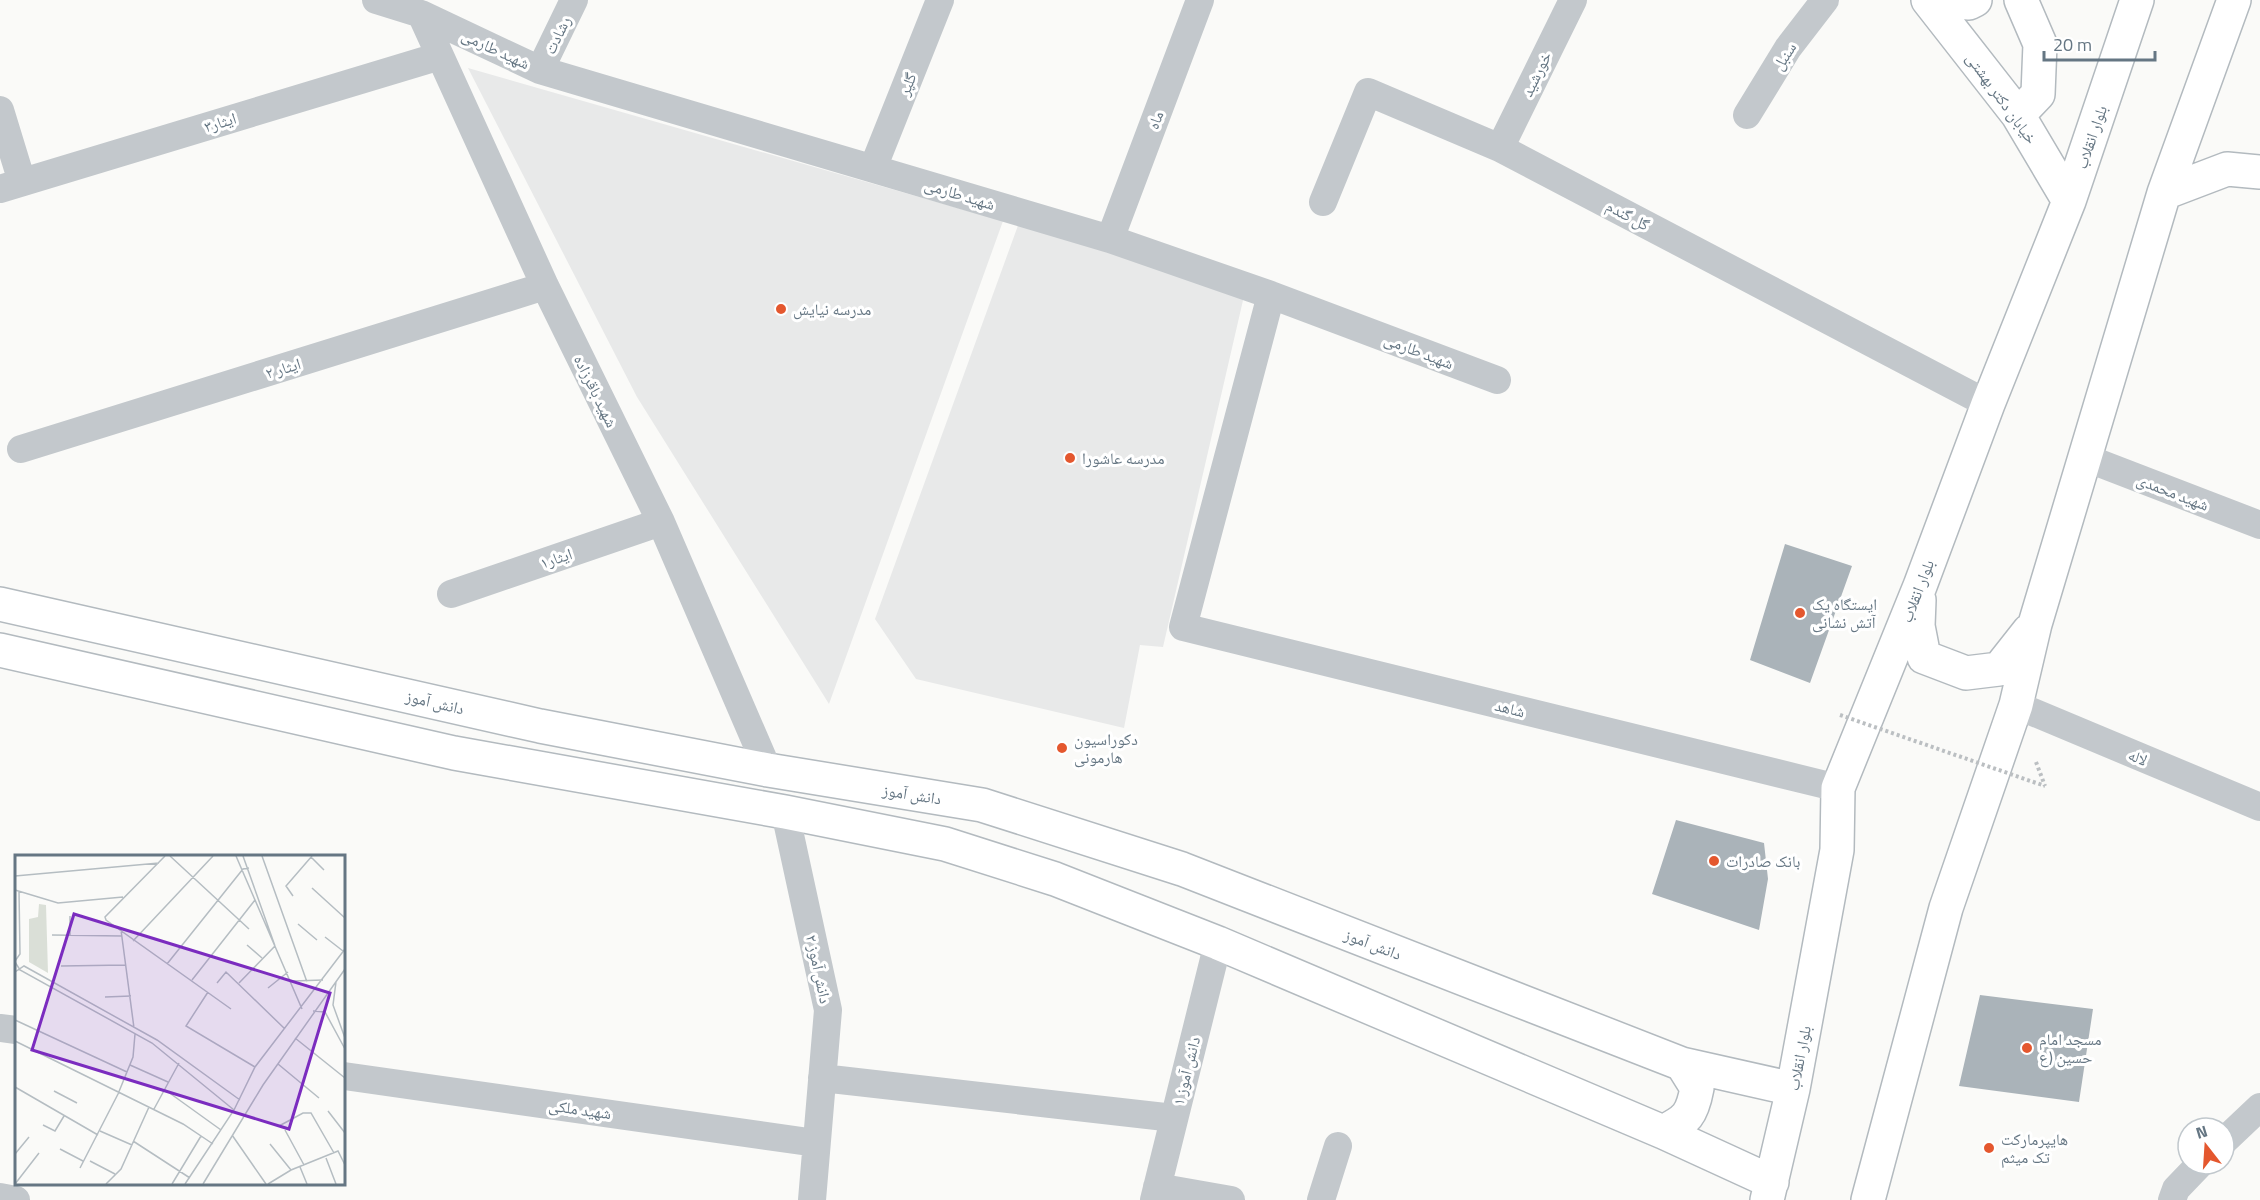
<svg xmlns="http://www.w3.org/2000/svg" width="2260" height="1200" viewBox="0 0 2260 1200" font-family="'Titillium Web','Noto Naskh Arabic',sans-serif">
  <rect width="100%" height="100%" fill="#fafaf8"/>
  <path fill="#e8e9e9" d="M468,68l535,153 -174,483 -192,-307z
    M1020,220l224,76 -81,351 -23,-2 -16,83 -208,-49 -41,-60z"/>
  <path fill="#aab3b9" d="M1785,544l67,22 -42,117 -60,-23z
    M1676,820l88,23 4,36 -9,51 -107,-36z
    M1980,995l113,14 -14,93 -120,-16z"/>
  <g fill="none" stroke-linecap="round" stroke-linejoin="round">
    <g stroke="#b3babf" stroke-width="36">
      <path id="secondary" d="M1928,0l90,115 51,86
        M1937,0l32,3 6,-3
        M2018,115l20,-21 2,-50 -19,-44
        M2164,193l63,-24 33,3
        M1919,600l-1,26 6,31 42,16 33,-4 30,-38
        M0,604l540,122 228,44 214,35 200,64 500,195 111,25
        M0,650l454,103 331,59 160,32 110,35 163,64 445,189 109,50
        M1663,1132c24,-12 29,-17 34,-44l-15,-24
        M1767,1200l26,-111 44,-239 1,-62 82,-202 68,-182 81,-203 68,-201
        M1868,1200l78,-292 70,-203 19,-81 129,-431 70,-193"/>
    </g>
    <path stroke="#bbbfc2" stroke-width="4" stroke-dasharray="3 3" stroke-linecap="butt" d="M2036,762l9,24"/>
    <path stroke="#c3c8cc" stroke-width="28" d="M376,0l45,14 119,56 570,169 161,56 226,85
      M421,14l124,272 116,236 107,248
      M540,70l34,-70
      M0,110l22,72
      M1747,115l41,-67 37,-48
      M1500,148l73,-148
      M873,168l67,-168
      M0,189l440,-133
      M1323,202l45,-110 132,56 488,256
      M1110,239l90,-239
      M1271,295l-88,332 655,161
      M21,449l524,-163
      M2086,458l174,67
      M451,594l210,-72
      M2016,705l244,102
      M785,812l43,198 -16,190
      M0,1028l16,2
      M344,1076l472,67
      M822,1078l352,40
      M2224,1141l36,-34
      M1157,1187l74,13
      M0,1197l16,3
      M1154,1200l64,-257
      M1321,1200l17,-54
      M2172,1200l4,-11 24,-25"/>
    <use href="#secondary" stroke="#fff" stroke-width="33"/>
    <path stroke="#bbbfc2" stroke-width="4" stroke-dasharray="3 3" stroke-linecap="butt" d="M1840,715l205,71"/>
  </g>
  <g fill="#e4572e" stroke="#fff" stroke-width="2">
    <circle cx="781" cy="309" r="6"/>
    <circle cx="1070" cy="458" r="6"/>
    <circle cx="1800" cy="613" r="6"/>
    <circle cx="1062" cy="748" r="6"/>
    <circle cx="1714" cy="861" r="6"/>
    <circle cx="2027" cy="1048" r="6"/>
    <circle cx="1989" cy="1148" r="6"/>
  </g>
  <g text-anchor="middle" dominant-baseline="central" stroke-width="6" stroke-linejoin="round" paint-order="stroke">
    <g font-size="16" fill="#657683" stroke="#fff">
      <text transform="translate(557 35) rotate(-64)">رشادت</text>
      <text transform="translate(496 49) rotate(25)">شهید طارمی</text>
      <text transform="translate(1784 56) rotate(-57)">سنبل</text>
      <text transform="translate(1536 74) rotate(-64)">خورشید</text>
      <text transform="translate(907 84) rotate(-68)">گلپر</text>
      <text transform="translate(2002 98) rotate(54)">خیابان دکتر بهشتی</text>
      <text transform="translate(1155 120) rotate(-69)">ماه</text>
      <text transform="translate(220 122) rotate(-17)">ایثار۳</text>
      <text transform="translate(2091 137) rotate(-71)">بلوار انقلاب</text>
      <text transform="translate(960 194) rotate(17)">شهید طارمی</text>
      <text transform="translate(1628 215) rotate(28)">گل گندم</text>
      <text transform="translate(1419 351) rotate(21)">شهید طارمی</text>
      <text transform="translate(283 368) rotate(-17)">ایثار ۲</text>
      <text transform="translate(596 391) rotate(64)">شهید باقرزاده</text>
      <text transform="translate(2173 492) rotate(21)">شهید محمدی</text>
      <text transform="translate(556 558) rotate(-19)">ایثار۱</text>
      <text transform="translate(1917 591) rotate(-69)">بلوار انقلاب</text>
      <text transform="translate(435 702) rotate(13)">دانش آموز</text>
      <text transform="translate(1510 708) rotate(14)">شاهد</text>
      <text transform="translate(2138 757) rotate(22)">لاله</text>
      <text transform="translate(912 794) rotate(9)">دانش آموز</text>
      <text transform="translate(1373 944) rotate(21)">دانش آموز</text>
      <text transform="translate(819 969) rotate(78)">دانش آموز ۲</text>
      <text transform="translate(1799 1058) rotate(-79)">بلوار انقلاب</text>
      <text transform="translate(1186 1071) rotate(-76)">دانش آموز ۱</text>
      <text transform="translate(580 1109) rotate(8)">شهید ملکی</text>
    </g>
    <g font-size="16" fill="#657683" stroke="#fff" text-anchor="start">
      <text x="793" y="309">مدرسه نیایش</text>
      <text x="1082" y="458">مدرسه عاشورا</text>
      <text x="1812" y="604">ایستگاه یک<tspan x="1812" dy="18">آتش نشانی</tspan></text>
      <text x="1074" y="739">دکوراسیون<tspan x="1074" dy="18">هارمونی</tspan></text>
      <text x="1726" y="861">بانک صادرات</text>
      <text x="2039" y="1039">مسجد امام<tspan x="2039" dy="18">حسین (ع</tspan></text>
      <text x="2001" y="1139">هایپرمارکت<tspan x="2001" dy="18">تک میثم</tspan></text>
    </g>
  </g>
  <g transform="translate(15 855)">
    <rect width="330" height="330" fill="#fafaf8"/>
    <path d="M24,49l7,1 2,68 -19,-11v-43l9,-2z" fill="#dadfd7"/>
    <path fill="none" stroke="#b5bdc2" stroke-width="1.5" d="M150,1l-60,61 1,3 125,89M155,1l79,73M221,1l66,153M228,1l32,90M247,1l45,126M296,2l13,13M0,21l144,-13M297,33l33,30M0,35l43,13 65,-6M278,41l-7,-10 26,-30M55,61v20M283,69l19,16M106,75l13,98M37,80l70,1M310,82l18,14M118,86l80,-85M232,90l15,13M0,106l5,-7 -1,-63M0,107l5,8 132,73 82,67M152,109l76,-95 6,-1M46,111l65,-1M0,117l9,-6 133,74 83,60M177,125l63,-80M278,126l30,-1M321,127l-3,23 12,33M202,128l9,-11 59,57M224,128l36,-37M253,133l20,-16M193,137l-22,34 69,41M90,142l26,-1M298,156l12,1 20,37M0,165l112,52M280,183l50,40M0,186l168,83 30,20M263,209l41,34M115,210l38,17M0,232l83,48M149,234l57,41M39,236l23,12M139,254l25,-46M313,256l17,22M28,270l12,6 9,-15M264,271l24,-13h8l23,40M270,275l19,35M85,276l32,14M217,280l34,49M118,286l57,37M255,289l21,26M45,294l23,12M0,299l14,-17M311,303l10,26M75,306l25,13M285,312l7,17M65,313l38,-74 15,-37 2,-23M0,329l24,-31M91,329l15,-15 28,-62M157,329l29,-48M170,329l49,-74 21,-43 90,-118M188,329l60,-99 82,-116M253,329l23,-14 47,-19 7,14"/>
    <path fill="#7b2cbf" fill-opacity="0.15" stroke="#7b2cbf" stroke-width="3" d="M59,59l256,79 -41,136 -257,-79z"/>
    <rect width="330" height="330" fill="none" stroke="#657683" stroke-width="3"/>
  </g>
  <g transform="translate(2206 1146) rotate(343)"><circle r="28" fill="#ffffff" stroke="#c1c8cd" stroke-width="1.5"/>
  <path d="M0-4.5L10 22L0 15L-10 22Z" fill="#e4572e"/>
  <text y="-9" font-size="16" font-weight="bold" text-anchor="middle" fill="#657683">N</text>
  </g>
  <path d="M2044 51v9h111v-9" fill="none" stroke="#657683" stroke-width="3"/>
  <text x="2053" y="51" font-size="18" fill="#657683" stroke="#ffffff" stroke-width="4.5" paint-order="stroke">20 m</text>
</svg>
